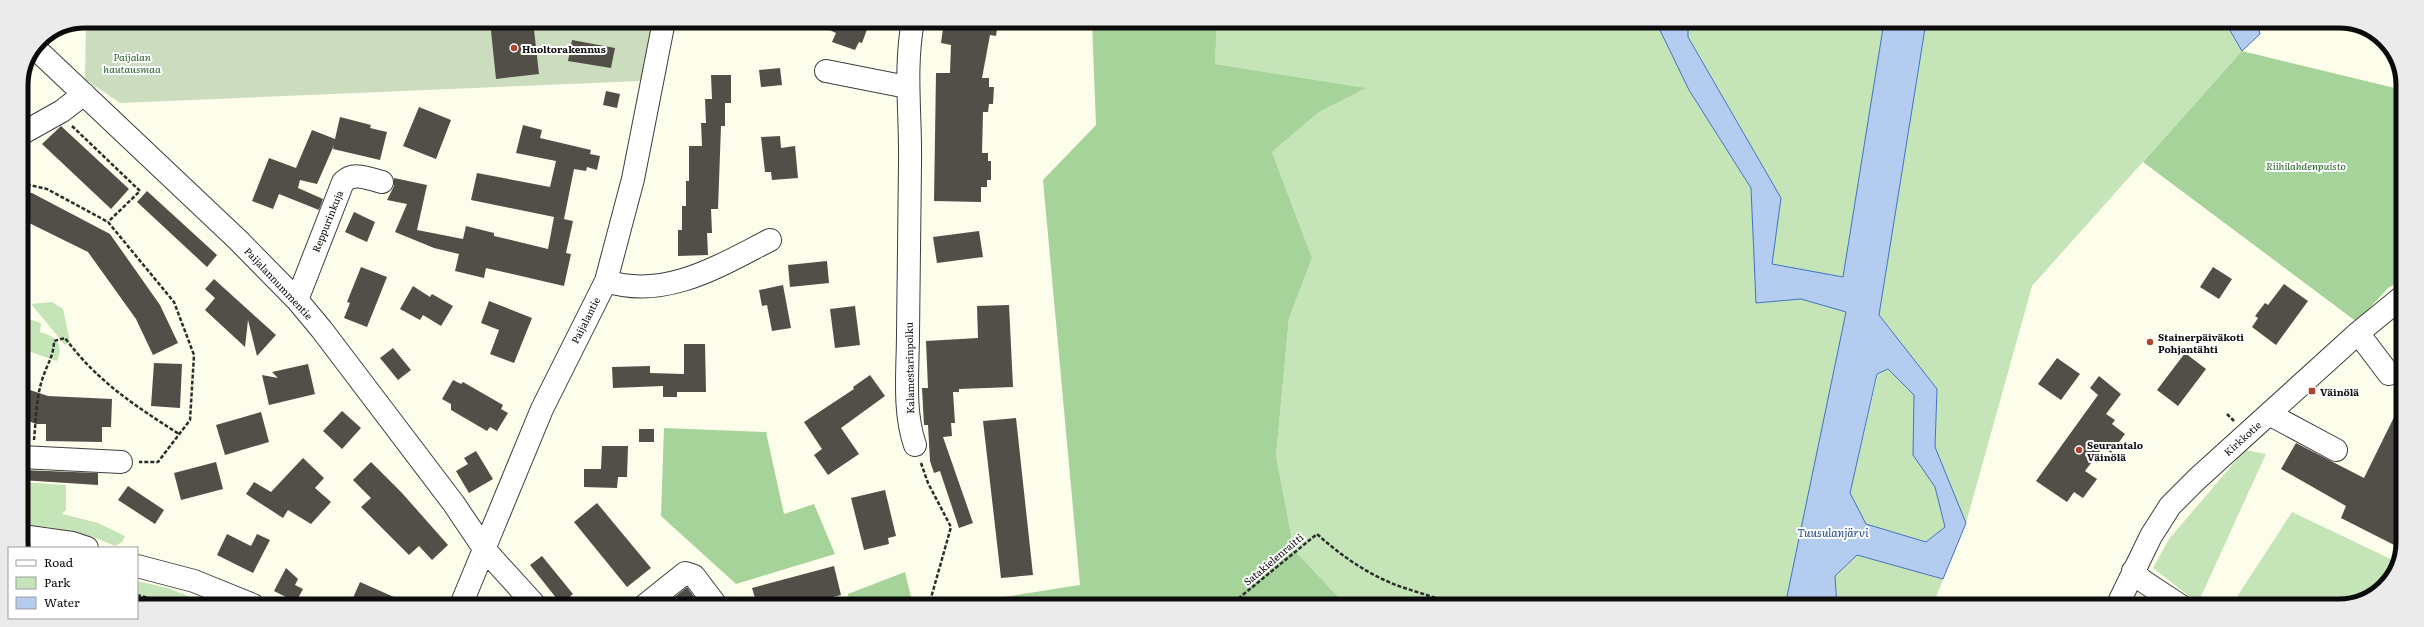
<svg xmlns="http://www.w3.org/2000/svg" width="2424" height="627" viewBox="0 0 2424 627" font-family="Literata,serif">
  <rect width="100%" height="100%" fill="#fdfdeb"/>
  <path fill="#c5e4b8" d="M1217,22h439l33,68 62,98 5,115 45,-4 46,13 -62,294 -439,-1 -52,-55 -18,-94 13,-138 23,-60 -40,-106 47,-40 46,-24 -150,-24z
    M1688,22h196l-41,255 -72,-13 10,-66 -93,-161z
    M1926,22h299l17,29 -210,235 -66,237 -31,-76 2,-58 -58,-74z
    M52,302l11,7 7,33 -5,3 -34,-41z
    M25,318l16,5 -1,9c15,4 25,12 17,29l-32,-11 2,-6 -6,-2v-16z
    M1889,369l25,26 -1,60 22,32 10,41 -19,14 -60,-18 -16,-31 28,-119z
    M2245,450l21,4 -68,149 -45,-35 16,-29z
    M21,482l45,3v25l-4,4 36,9 27,13 -3,6 -7,4 -19,-8 -42,-10 -33,-4z
    M2292,512l105,50 -16,28 -42,16h-108z
    M1857,555l86,24 -10,27h-96l-2,-30z
    M137,581l31,7 42,17h-73z"/>
  <path fill="#a6d399" d="M1092,22h125l-2,42 151,24 -47,24 -47,40 40,106 -23,60 -13,138 18,94 52,55h-355v-6l89,-14 -37,-405 53,-55z
    M2242,51l161,39 -1,190 -14,8 -31,34 -214,-160z
    M664,428l102,4 18,82 30,-10 21,50 -99,30 -75,-68z
    M905,572l8,33h-63l-2,-11z"/>
  <path fill="#ccdcbf" d="M86,21h567l-12,60 -521,22 -35,-24z"/>
  <path fill="#b4ccf0" stroke="#4172c0" fill-rule="evenodd" d="M1656,22h32v15l93,161 -9,66 71,13 41,-255h42l-47,293 58,74 -2,58 31,76 -23,56 -86,-24 -22,21 2,30h-52l61,-294 -45,-13 -45,4 -5,-115 -62,-98zM1888,369l26,26 -1,60 22,32 10,40 -19,15 -60,-18 -16,-31 27,-119z
    M2225,22h32l3,12 -18,17z"/>
  <path fill="#524e48" d="M490,21h43l6,53 -43,5z
    M810,21h51l8,3 -7,19 -3,-1 -4,8 -23,-8 4,-9z
    M944,21l54,1 -2,14 -6,-1 -8,43h7v9h5l-1,17h-4l-1,8h-5l-1,41h6v8h3v19h-4v7h-6v15l-47,-1 2,-128h14l1,-28 -10,-2z
    M572,40l43,8 -4,20 -43,-7z
    M780,68l2,17 -21,2 -2,-17z
    M711,75h20v28h-6v23h-4l-3,83h-7l1,24h-5l1,22 -30,1v-26h4v-24h4v-25h3v-35h13l-1,-23h5l-1,-24h7z
    M606,91l14,3 -3,14 -14,-3z
    M419,107l32,13 -15,39 -33,-13z
    M340,117l31,8 -1,3 17,4 -7,28 -47,-11 1,-4 -17,39 -17,-4 -2,8 25,11 -4,11 -40,-16 -6,15 -21,-8 17,-43 27,10 16,-38 23,9z
    M523,125l19,5 -2,8 51,12 -1,4 10,2 -3,14 -10,-3 -1,4 -12,-2 -10,50 -93,-19 6,-27 73,14 6,-26 -40,-8z
    M61,126l68,63 -18,20 -69,-65z
    M780,136l1,12 14,-2 3,32 -26,2 -1,-8h-6l-4,-35z
    M394,178l33,7 -10,45 46,9 3,-13 28,7v3l54,13 6,-32 19,4 -7,32 5,1 -7,32 -78,-18 -2,10 -29,-7 4,-17 -25,-6 -39,-16 12,-28 -20,-4 7,-14z
    M21,191l11,2 78,41 50,71 18,38 -25,12 -17,-36 -48,-67 -67,-33z
    M147,191l70,64 -10,12 -70,-65z
    M354,212l21,10 -8,20 -22,-10z
    M979,231l4,26 -46,6 -4,-26z
    M827,261l2,22 -39,4 -2,-22z
    M361,267l26,10 -20,50 -23,-9 6,-15 -3,-1z
    M2213,267l19,12 -13,20 -19,-12z
    M214,279l62,56 -19,21 -9,-36 -3,27 -40,-37 10,-12 -10,-9z
    M2284,284l24,17 -32,44 -24,-18 6,-9 -3,-2 10,-13 3,2z
    M783,285l8,43 -19,3 -5,-26 -5,1 -3,-16z
    M413,286l17,11 2,-3 21,12 -12,20 -18,-11 -3,5 -20,-11z
    M489,301l43,17 -18,45 -24,-9 9,-24 -18,-7z
    M1009,305l4,82 -54,2v3h-6l2,31h-4l1,13 -9,1 30,86 -14,5 -19,-57 -6,2 -4,-12 -2,-36h-4l-2,-37h6l-2,-47 52,-3 -1,-32z
    M855,306l5,39 -25,3 -5,-39z
    M684,344h21l1,48h-29v5h-14v-11l-50,2 -1,-21 38,-1v7l34,1z
    M393,348l18,22 -13,10 -18,-22z
    M2185,353l21,16 -28,37 -21,-16z
    M2057,358l23,16 -19,26 -23,-16z
    M154,363l28,1 -2,44 -29,-2z
    M308,364l7,30 -46,11 -7,-30 16,3 -6,-6z
    M870,375l15,21 -44,32 18,26 -31,21 -14,-20 8,-6 -18,-27 50,-33 -1,-2z
    M2099,376l22,18 -15,20 9,6 -3,4 13,10 -14,19 -8,-6 -18,24 12,8 -14,19 -9,-6 -7,10 -31,-21 62,-86 -8,-7z
    M453,380l8,4 2,-2 40,23 -2,4 7,4 -11,18 -7,-4 -3,4 -36,-21v-6l-9,-5z
    M21,387l27,9 64,3 -1,28h-9v15l-56,-1v-17h-10l-15,-6z
    M2402,401v148l-61,-31 5,-12 -65,-37 15,-26 68,35z
    M342,411l19,17 -19,21 -19,-18z
    M261,412l8,30 -44,13 -9,-30z
    M1016,418l17,157 -32,3 -18,-157z
    M639,429h15v13h-15z
    M602,446h26l-1,31h-9l-1,11 -33,-1v-18h17z
    M476,451l17,28 -24,14 -13,-22 12,-7 -4,-6z
    M303,458l21,20 -9,10 16,14 -20,22 -23,-14 -5,8 -37,-24 8,-12 17,10z
    M216,462l7,27 -42,11 -7,-27z
    M371,462l31,31 46,52 -16,15 -13,-14 -10,9 -48,-48 10,-9 -18,-18z
    M21,470l77,3v12l-77,-5z
    M128,486l36,24 -9,14 -37,-24z
    M885,490l11,46 -8,2 1,6 -25,6 -13,-52z
    M597,503l54,65 -24,19 -53,-65z
    M227,534l24,12 6,-12 13,6 -17,33 -36,-18z
    M542,556l31,38 -12,10 -31,-39z
    M834,566l7,29 -40,10h-44l-5,-17z
    M286,568l12,11 -3,6 8,4 -7,13 -22,-11z
    M360,582l52,23h-62z
    M687,587l13,18h-35z"/>
  <g fill="none" stroke-linecap="round" stroke-linejoin="round">
    <g stroke="#3e3e3e" stroke-width="24">
      <path id="minor" d="M913,21c-9,48 -2,95 -3,143 -1,56 -1,113 -2,170 0,35 -5,77 7,111
        M36,49l202,191 59,60 25,30 132,174 31,46 50,55
        M826,71l81,16
        M21,134l41,-23 22,-17
        M606,281c59,19 113,-15 164,-41
        M297,300l46,-118c11,-11 26,-3 39,0
        M2358,333l31,41
        M2269,414l67,36
        M21,457l100,5
        M22,536l50,7 15,5
        M137,566l57,15 59,24
        M2133,571l10,10 38,25
        M461,605l81,-196 64,-128 27,-102 31,-158
        M645,605l40,-32 9,3 22,29
        M2117,606l34,-70 19,-30 27,-27 161,-146 44,-36"/>
    </g>
    <path stroke="#2d2d2d" stroke-width="2.5" stroke-dasharray="4 2" stroke-linecap="butt" d="M72,126l68,65 -32,31
      M21,183l26,6 61,33 66,80 20,53 -4,65 -32,42h-19
      M2227,414l7,7
      M34,440c2,-20 2,-41 8,-60 4,-14 12,-24 12,-39l11,-3c33,44 69,67 114,96
      M921,463l7,20 23,44 -22,78
      M137,595l41,10
      M1239,605v-7l78,-64c22,20 46,37 74,49 17,7 35,11 53,18l5,4"/>
    <use href="#minor" stroke="#fff" stroke-width="22"/>
  </g>
  <g fill="#ae4530" stroke="#fff" stroke-width="1.5">
    <circle cx="514" cy="48" r="4"/>
    <circle cx="2150" cy="342" r="4"/>
    <rect x="2308" y="387" width="8" height="8" rx="2"/>
    <circle cx="2079" cy="450" r="4"/>
  </g>
  <g text-anchor="middle" dominant-baseline="central" stroke-width="4" stroke-linejoin="round" paint-order="stroke">
    <g font-size="10" font-weight="bold" fill="#0b0b0b" stroke="#fff" text-anchor="start">
      <text x="522" y="48">Huoltorakennus</text>
      <text x="2158" y="336">Stainerpäiväkoti<tspan x="2158" dy="12">Pohjantähti</tspan></text>
      <text x="2320" y="391">Väinölä</text>
      <text x="2087" y="444">Seurantalo<tspan x="2087" dy="12">Väinölä</tspan></text>
    </g>
    <g font-size="10" font-style="italic" fill="#225c22" stroke="#fff">
      <text x="132" y="56">Paijalan<tspan x="132" dy="12">hautausmaa</tspan></text>
      <text x="2306" y="165">Riihilahdenpuisto</text>
    </g>
    <g font-size="10" fill="#0b0b0b" stroke="#fff">
      <text transform="translate(327 221) rotate(-68)">Reppurinkuja</text>
      <text transform="translate(279 283) rotate(47)">Paijalannummentie</text>
      <text transform="translate(585 320) rotate(-63)">Paijalantie</text>
      <text transform="translate(909 368) rotate(-91)">Kalamestarinpolku</text>
      <text transform="translate(2242 438) rotate(-42)">Kirkkotie</text>
      <text transform="translate(1273 559) rotate(-40)">Satakielenraitti</text>
    </g>
    <g font-size="11" font-style="italic" fill="#204790" stroke="#fff">
      <text x="1833" y="532">Tuusulanjärvi</text>
    </g>
  </g>
  <path d="M0 0H2424V627H0ZM85 28H2339A57 57 0 0 1 2396 85V542A57 57 0 0 1 2339 599H85A57 57 0 0 1 28 542V85A57 57 0 0 1 85 28Z" fill="#ebebeb" fill-rule="evenodd"/>
  <path fill="none" stroke="#0b0b0b" stroke-width="5" d="M85 28H2339A57 57 0 0 1 2396 85V542A57 57 0 0 1 2339 599H85A57 57 0 0 1 28 542V85A57 57 0 0 1 85 28Z"/>
  <rect x="8" y="547" width="130" height="72" fill="#ffffff" stroke="#9d9d9d"/>
  <rect x="16" y="560" width="20" height="6" fill="#ffffff" stroke="#9d9d9d"/>
  <text x="44" y="567" font-size="12" fill="#0b0b0b">Road</text>
  <rect x="16" y="577" width="20" height="12" fill="#c5e4b8" stroke="#9d9d9d"/>
  <text x="44" y="587" font-size="12" fill="#0b0b0b">Park</text>
  <rect x="16" y="597" width="20" height="12" fill="#b4ccf0" stroke="#9d9d9d"/>
  <text x="44" y="607" font-size="12" fill="#0b0b0b">Water</text>
</svg>
